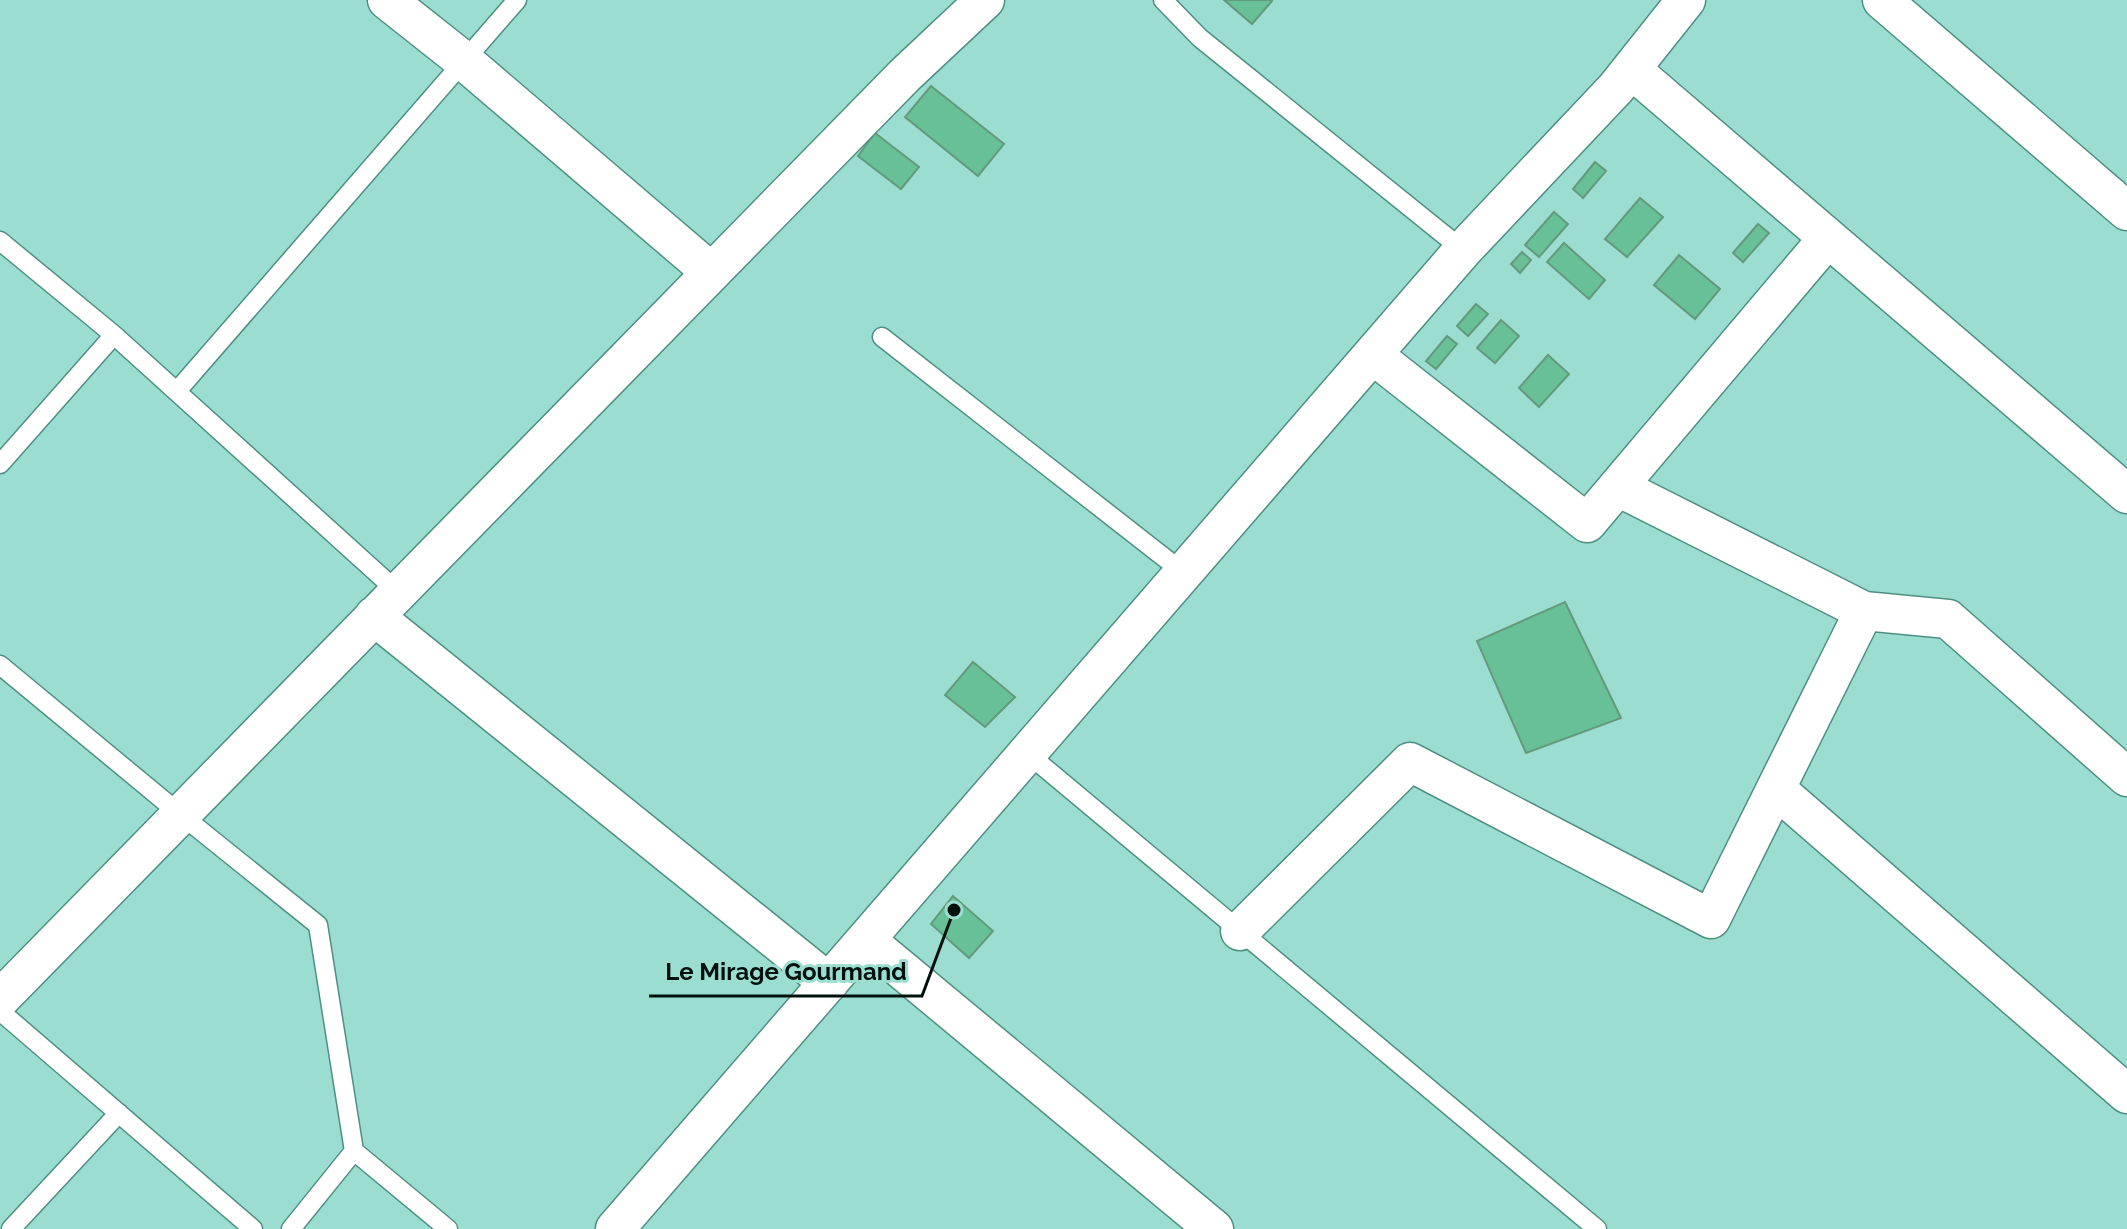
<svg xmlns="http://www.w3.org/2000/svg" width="2127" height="1229" viewBox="0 0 2127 1229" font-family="Raleway,sans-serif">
  <rect width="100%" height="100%" fill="#9bded1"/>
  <path fill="#68c196" stroke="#64997e" stroke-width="2" d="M1224,0h46l2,1 -20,23z
    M931,86l73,58 -26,32 -73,-59z
    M875,133l44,34 -18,22 -43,-33z
    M1595,162l11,9 -23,27 -10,-9z
    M1640,198l23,19 -36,40 -22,-18z
    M1554,212l14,12 -29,33 -14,-12z
    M1758,224l11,9 -26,29 -10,-9z
    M1564,243l41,37 -16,19 -42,-37z
    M1522,252l9,8 -11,13 -9,-9z
    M1679,255l41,34 -25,30 -41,-34z
    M1476,304l12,10 -20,22 -11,-10z
    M1501,320l18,16 -24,27 -18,-15z
    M1447,336l10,8 -21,25 -10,-8z
    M1548,355l21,19 -30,33 -20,-19z
    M1565,602l56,116 -95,35 -49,-112z
    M973,662l42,35 -30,30 -40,-32z
    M953,896l40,35 -24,27 -38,-34z"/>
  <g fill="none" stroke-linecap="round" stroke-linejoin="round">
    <g stroke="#4e8f84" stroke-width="21">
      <path id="service" d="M1163,0l37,38 263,212
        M0,241l114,94 284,257
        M882,337l302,236
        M177,391l340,-391
        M0,464l114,-129
        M0,665l180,149 138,111 36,226 -63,78
        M1027,753l570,476
        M0,1011l253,218
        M354,1151l94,78
        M11,1229l108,-116"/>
    </g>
    <g stroke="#4e8f84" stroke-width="41">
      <path id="minor" d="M387,0l77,61 247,211
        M1882,0l245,211
        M1631,69l496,425
        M1373,355l214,168 241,-285
        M1864,611l84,8 179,158
        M374,616l455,367
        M1776,789l351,305
        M1240,931l170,-169 301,157 153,-308 -246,-124
        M866,940l348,289
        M0,999l905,-924 80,-75
        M615,1229l848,-979 153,-162 70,-88"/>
    </g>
    <use href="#service" stroke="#fff" stroke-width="18"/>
    <use href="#minor" stroke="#fff" stroke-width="38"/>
  </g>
  <path fill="none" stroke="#00110d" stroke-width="3" d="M954 910L922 996H649"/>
  <circle fill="#00110d" stroke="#9bded1" stroke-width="3" cx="954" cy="910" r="8"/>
  <g font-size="24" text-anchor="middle" font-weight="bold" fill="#00110d" stroke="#9bded1" stroke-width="6" stroke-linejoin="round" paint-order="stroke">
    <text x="786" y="980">Le Mirage Gourmand</text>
  </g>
</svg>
